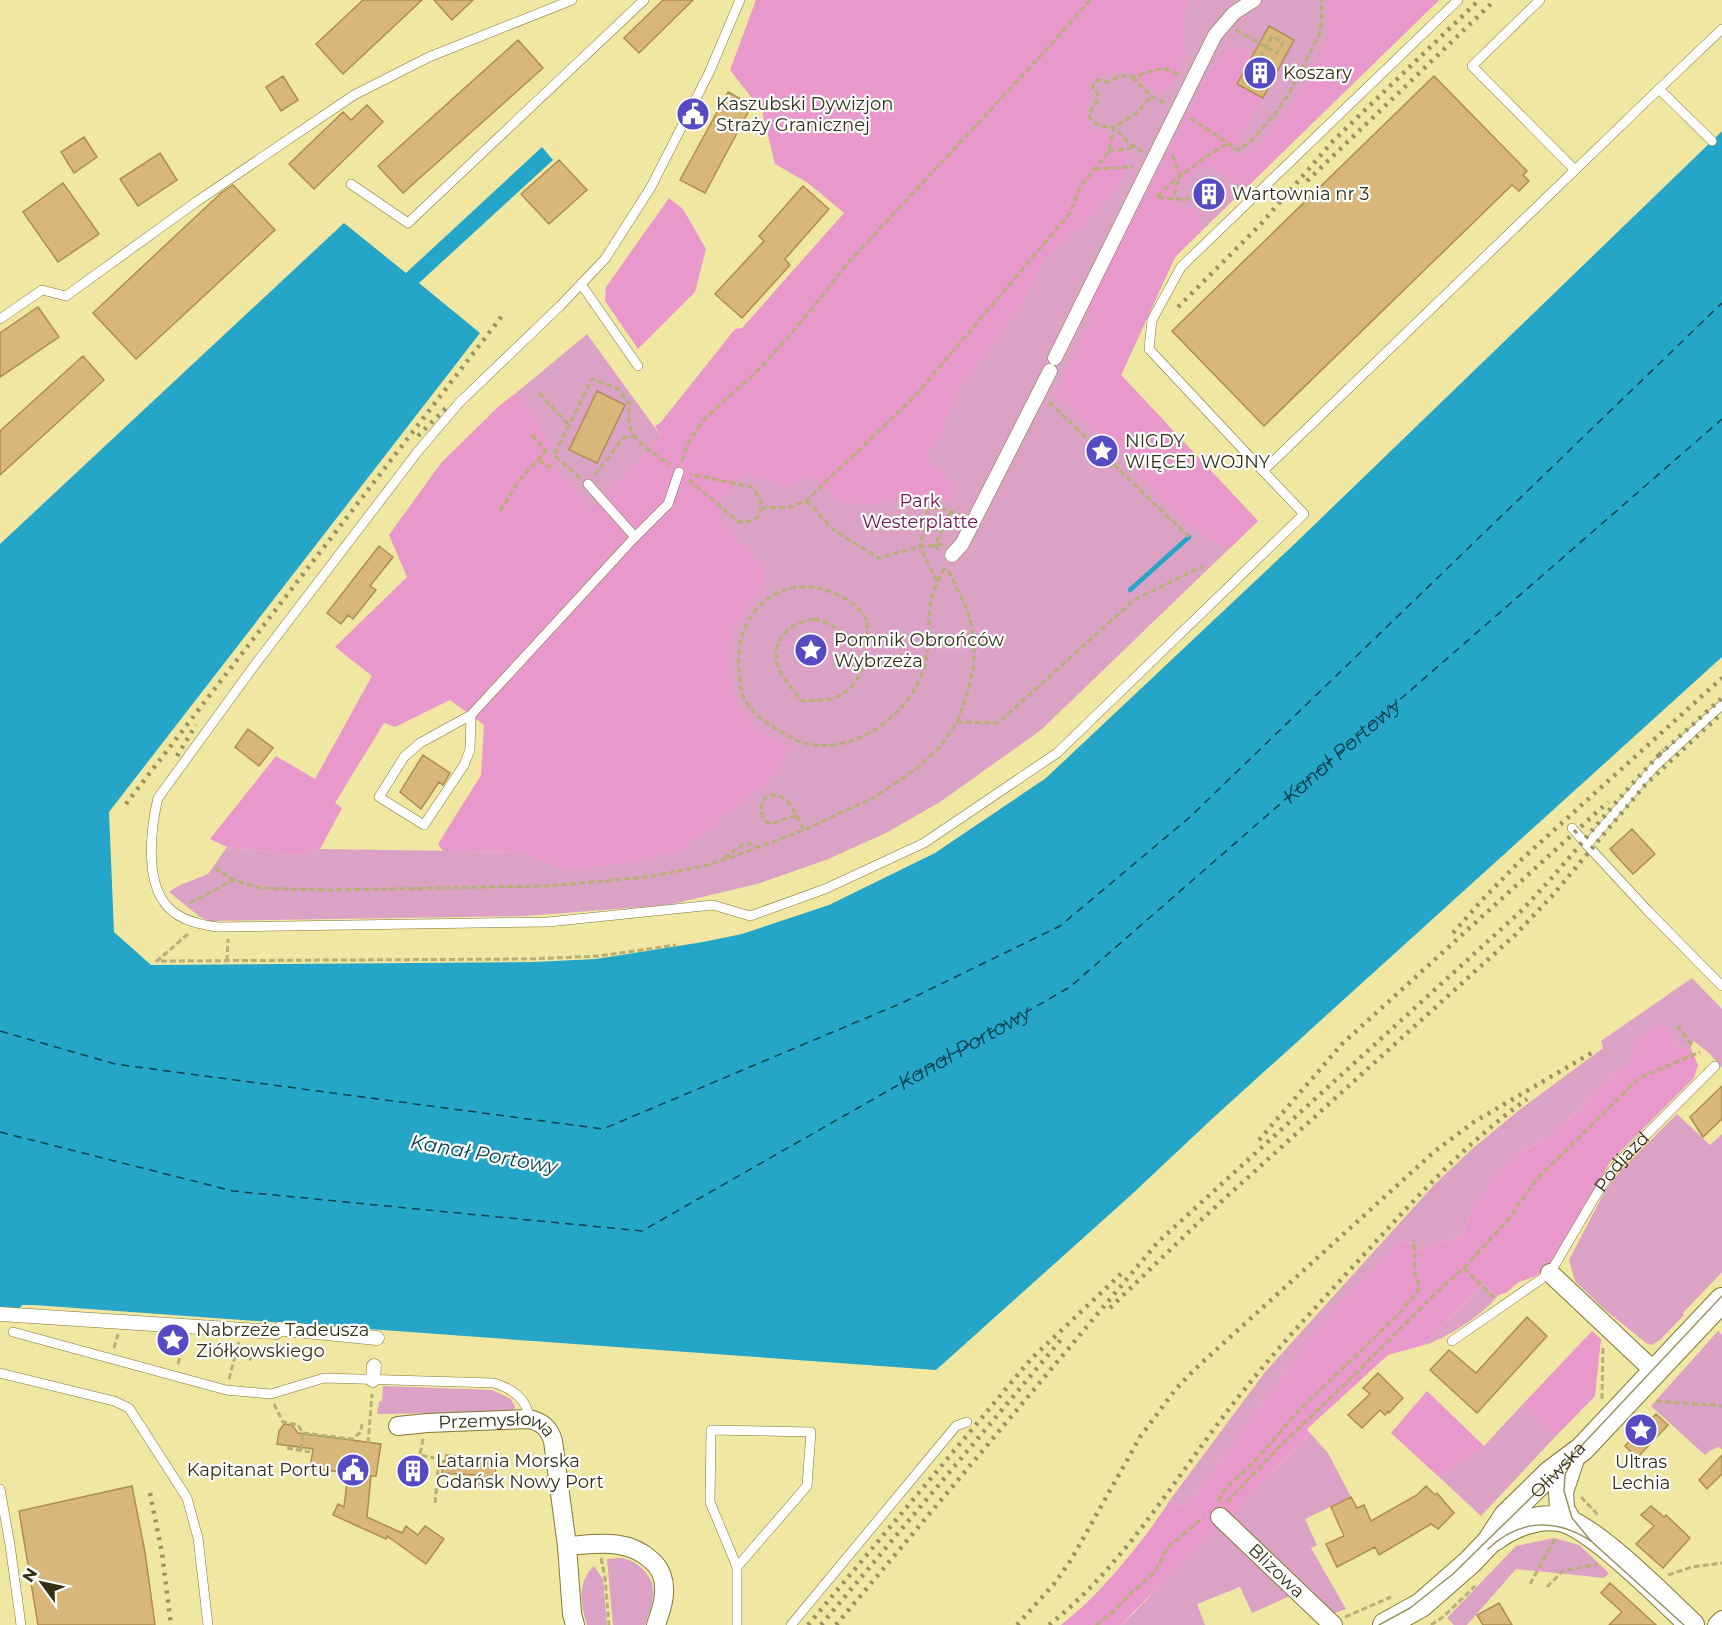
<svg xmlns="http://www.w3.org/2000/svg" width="1722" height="1625" viewBox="0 0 1722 1625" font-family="Montserrat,sans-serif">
  <rect width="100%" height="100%" fill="#f0e7a2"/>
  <path fill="#dba2c5" d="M1058,0h381l-264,257 -54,118 137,146 -217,209 -101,72 -54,31 -60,27 -69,24 -89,21 -143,11 -315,5 -10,-4 -31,-25 9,-6 30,-12 19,-27 74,8 19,-6 204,3 21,-397 -15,-46 -14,-16 71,-59 74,102z
    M1692,978l30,31v59l-12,-14 -15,-12h-4v7l-13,-2 -7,-9v-8l-10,-8 -34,43 -31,25 -12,16 -37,32 -24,13 -55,66 -5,19 -31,9 -10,5 -8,-3 -11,-8 -97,104 -120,165 -16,-8 95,-128 169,-187 37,-35 47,-39 85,-63 -2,-7z
    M1677,1114l33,31 12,-11v138l-39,41 1,2 -24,25 -8,5 -6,-2 -42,-34 -29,-28 -6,-21 37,-71 15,-19z
    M1483,1284l14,12c-10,16 -54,45 -73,49z
    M1718,1331l4,4v115l-3,-3 -8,3 -6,5 -54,-49z
    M383,1386l109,4 19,9 4,8 -2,3 -9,2 -127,2 2,-12 3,-1z
    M1522,1405l33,32 -74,79 -42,-39 45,-31z
    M1310,1433l18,20 23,44 -46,22 12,26 -6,3 35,61 -11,4 -106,-96z
    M1218,1523l74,72 -40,18 -12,-26 -43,17 8,21h-84l14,-13z
    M1554,1538l25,7 30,28 -5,5 -88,-9 -49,56h-13l-7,-7 69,-72z
    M621,1558c17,2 35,20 32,38 -1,10 -5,20 -8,29h-32l-6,-66z
    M594,1566l9,13 4,46h-20c-7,-21 -10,-43 7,-59z"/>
  <path fill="#e998cb" d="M756,0h433l-6,22 1,32 -9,24 -6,10 -8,5 -33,-22 -28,4 -11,7 1,16 -4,8 2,17 5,6 14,3 13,12 8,12 -4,19 -13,19 -23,25 -43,39 -22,44 -68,91 -12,37 -17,24 8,13 21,16 -2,16 -16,2 -26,-5 -34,8 -30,-1 -14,-6 -18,-20 -29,9 -43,-12 -23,26v21l41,43 5,17 -34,49 -6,35 13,43 17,21 34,19 -22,33 -87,70 -61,13 -56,6 -40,-18 -81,-1 -5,-7 43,-69 3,-50 -34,-25 -55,27 -11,-4 -49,80 7,5 -22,41 -19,6 -74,-8 -17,-8 66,-83 39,23 57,-103 -37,-29 72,-70 -18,-42 52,-72 58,-57 17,-13 14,16 21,38 -5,9 45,53 11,-9 59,-64 -6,-10 6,-4 74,-93 7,-1 102,-115 -36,-30 -33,-19 -13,-53 -32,-41z
    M1326,0h113l-191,186c-20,-3 -27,-17 -47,-19 -13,10 -25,19 -30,35l12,7 12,-1 5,9 3,12 -28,28 -54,118 137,146 -29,28 -40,-23 -115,-117 -20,-15 39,-76 -6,-8 124,-241 20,-21 9,-2 8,6 2,10 -13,22 26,14 -32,54 14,4 27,-26 27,-37 24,-40 6,-32z
    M669,198l14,11 23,40 -11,43 -57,57 -33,-48 1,-14z
    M1661,1022l10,8v8l7,9 13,2 7,16 -4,13 -84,84 -48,88 -13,15 -13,11 -17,6 -12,10 -10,4 -14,-12 -59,61 -36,10 -81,74 3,4 -81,84 -11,6 -2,5 -95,97h-60c38,-29 83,-84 109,-125l16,8 120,-165 30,-35 67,-69 11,8 8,3 10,-5 31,-9 5,-19 25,-38 30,-28 24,-13 37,-32 12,-16 31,-25 7,-11 -2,-9z
    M1592,1331l9,8 -6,57 -40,41 -33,-32z
    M1427,1391l57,55 -45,31 -48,-44z"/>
  <path fill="#25a6c9" d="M1722,131v526l-509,461 -83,78 -194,174 -902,-65h-12l-5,6 -17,-1v-766l344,-321 62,50 136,-126 11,13 -134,123 61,50 -371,479 5,120 37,33 382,-3 63,-3 107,-17 39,-8 87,-29 106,-52 111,-75 241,-227z"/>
  <path fill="#f0e7a2" d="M1722,128v3l-435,420 -2,-2z"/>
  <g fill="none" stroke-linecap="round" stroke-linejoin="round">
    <path stroke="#25a6c9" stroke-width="4.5" d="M1130,590l59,-53"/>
    <g stroke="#0e4251" stroke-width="1.5" stroke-dasharray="8 6" stroke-linecap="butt">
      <path d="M0,1031l115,33 488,65 301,-127 156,-76 130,-109 532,-514"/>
      <path id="s1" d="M0,1132l233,59 409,40 428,-244 652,-568"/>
    </g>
  </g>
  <path fill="#d9b77a" stroke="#ae8d51" stroke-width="1.5" d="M363,0h59l-79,74 -27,-30z
    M434,0h39l-21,20z
    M663,0h30l-54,53 -15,-15z
    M1269,26l25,14 -31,58 -26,-14z
    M518,40l25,28 -140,125 -25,-27z
    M283,76l15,24 -17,11 -15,-24z
    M1434,76l93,95 -4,4 6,6 -10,10 -7,-6 -248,241 -92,-95z
    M728,92l24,13 -47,88 -25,-13z
    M367,105l16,17 -69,67 -25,-25 54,-52 8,8z
    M84,137l13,20 -23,16 -13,-21z
    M160,153l17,27 -39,26 -18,-27z
    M559,160l28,30 -38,34 -28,-30z
    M63,183l36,51 -41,28 -35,-50z
    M233,185l42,45 -139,129 -43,-46 128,-120z
    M803,186l26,23 -44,50 5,6 -48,53 -27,-24 49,-53 -5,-5z
    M38,307l21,30 -59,40v-44z
    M83,356l21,24 -104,95v-44z
    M597,391l28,14 -28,58 -28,-13z
    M379,546l14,11 -23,29 6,4 -23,29 -5,-4 -7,9 -14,-11z
    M248,729l25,19 -14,18 -24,-19z
    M423,755l27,18 -7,12 -4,-3 -18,27 -21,-17z
    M1632,829l23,25 -22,20 -23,-25z
    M1722,1086v33l-19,18 -13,-20z
    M1527,1317l20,19 -70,77 -47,-43 19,-20 27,23z
    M1378,1373l25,25 -14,15 -1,-2 -3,4 -5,-5 -18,18 -14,-13 22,-21 -7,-6z
    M1656,1414l12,11 -31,33 -12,-12z
    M284,1424l8,1 6,8 83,11 -5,32h-5l-4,41 35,16 4,-7 12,9 7,-9 19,13 -18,25 -39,-28 -1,3 -53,-24 5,-11 6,3 4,-34 -38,-5 3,-19 -36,-5 2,-13z
    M446,1455l50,5 -1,26 -20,-2v-9l-33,-2 1,-12h2z
    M1722,1455v19l-15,15 -8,-9z
    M412,1463l7,2 6,9 -11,6 -6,-2 -3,-6 1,-6z
    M132,1486l13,66 10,73h-117l-19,-114z
    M1426,1486l9,9 2,-2 17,20 -16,16 -7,-5 -52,31 -4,-8 -38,20 -11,-23 18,-8 -13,-29 20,-10 6,11 7,-3 7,16 46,-26z
    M1651,1506l13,11 2,-2 24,23 -27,30 -27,-24 18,-18 -13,-11z
    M1610,1583l21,19 25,23h-47l13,-13 -21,-19z
    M1499,1603l13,22h-29l-6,-10z"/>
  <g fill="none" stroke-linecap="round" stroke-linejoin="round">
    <g stroke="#817836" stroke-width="10">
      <g id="service">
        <path d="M740,0l-31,73 -58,114 -46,72 -45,47 -101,97 -40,47 -165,216 -96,132c-7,29 -14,84 10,109 13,14 33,18 51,20l329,-5 165,-17 37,11 75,-27 99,-46 133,-90 247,-239 -41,-43"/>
        <path d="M1458,0l-277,267 -29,53 -3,29 114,122 396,-382"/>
        <path d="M1540,0l-68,66 103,104"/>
        <path d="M1712,141l-53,-52 63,-60"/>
        <path d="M351,184l57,39 236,-223"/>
        <path d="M581,284l57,82"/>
        <path d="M0,319l42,-29 24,6 130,-94 158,-107 75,-38 143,-57"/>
        <path d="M588,484l47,53 33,-33 11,-32"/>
        <path d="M1722,705l-67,61 -68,79 61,66 74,75"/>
        <path d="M471,715l-1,35 -6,15 -40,60 -45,-28 25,-40 16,-14 51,-28 164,-178"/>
        <path d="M1572,828l15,17"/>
        <path d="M13,1332l213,58 45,4 53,-16 170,5c17,5 34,16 35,36"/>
        <path id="s2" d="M1452,1341l98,-68 52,-88 16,-22 97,-97"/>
        <path d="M0,1373l114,28 15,7 58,90 11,40 10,87"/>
        <path d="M0,1489l10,56 11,80"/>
        <path d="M737,1567l-27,-65 1,-72 100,2 -4,54 -70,81v58"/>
        <path d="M791,1625l165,-199 11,-4"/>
      </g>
    </g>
    <g stroke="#817836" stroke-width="15">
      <path id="pedestrian" d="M1055,358l160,-323 19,-22 20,-13
        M952,555l10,-11 88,-173
        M0,1314l276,18 4,-3
        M285,1329l92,9
        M373,1380l1,-14"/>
    </g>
    <g stroke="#817836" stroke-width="20">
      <g id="minor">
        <path d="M1550,1273l105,99"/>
        <path id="s3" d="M398,1426l29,-3 102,-4c13,3 20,9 24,22l14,105 5,68 3,11"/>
        <path id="s4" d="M1220,1517l113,108"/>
        <path d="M567,1546c30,-2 60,-8 84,14 10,8 14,21 13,33 0,11 -5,22 -8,32"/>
        <path d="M1717,1625l5,-5"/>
      </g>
    </g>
    <g stroke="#817836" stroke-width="26">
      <path id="tertiary" d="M1569,1521l-7,-12 -1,-17 12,-36
        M1494,1539c17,-13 43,-24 65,-20 32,5 106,81 133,106
        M1385,1625l36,-20 49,-43 19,-20 17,-26 44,-43 32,-24 140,-149"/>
    </g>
    <path stroke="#b6af76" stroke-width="3" stroke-dasharray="6 3" stroke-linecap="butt" d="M1236,30l41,23 6,-10 -11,-7 -22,39
      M1132,77l19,19 16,8
      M1190,118l48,32 14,-10 26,-30 10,-15 32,-62 2,-20 -1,-13
      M1109,151l19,-2 5,-3
      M1143,152l-14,-9 -15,-16 -15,-1 -9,-8 -1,-4 7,-11 2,-9 -5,-5v-5l4,-4 12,2 11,-6 12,1 31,-9 17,7
      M1172,155l8,20 -7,23
      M1095,169l38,-2
      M1157,196c22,-20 44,-37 70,-52
      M1158,197l28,3 10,-7
      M539,393l30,32
      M1049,402l140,135
      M532,435l13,16
      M539,460l9,7 5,-3
      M682,461c10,-41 46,-61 75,-90 32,-33 61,-69 89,-106l200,-215 44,-50
      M595,475l28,-37 13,-2
      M580,478l-26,-23 38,-76 26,10 12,15c-1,6 -2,14 -1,20 4,18 27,31 41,41
      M689,480l50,42 13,-1 8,-6c2,-13 0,-19 -9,-28l-61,-13
      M806,501c12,9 19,23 31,31 14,10 28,16 41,26l42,-11 24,-3
      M761,508l29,-1 16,-6 109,-105 155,-183 10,-26 29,-36 5,-24 24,-15 13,-16
      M500,511l18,-29 31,-35
      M938,550l-3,-5 16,-34
      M937,581l-17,-34 8,-39 16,1 17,6
      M814,619c8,2 16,4 23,10 9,9 13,17 28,17 2,22 -11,47 -34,53 -10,2 -20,1 -30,2 -6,-10 -14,-18 -20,-28 -15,-27 5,-50 33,-54z
      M865,646c7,-23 0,-36 -21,-48 -58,-33 -111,11 -105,73 1,9 1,19 5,27 9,19 31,30 48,40 25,14 58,7 82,-8 31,-20 51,-47 54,-85 2,-10 0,-21 1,-31 1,-16 8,-34 16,-47
      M957,722l41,1 136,-123 69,-34
      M796,816c-10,1 -18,8 -29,7 -14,-17 0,-36 16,-25 10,6 15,22 21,32
      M724,858l20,-14 4,-1 9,4
      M215,868l19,12 26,8 69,2 218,-4 101,-9 56,-11 36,-12 64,-24 71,-33 41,-28 24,-22 17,-25 10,-28 7,-29v-26l-6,-27 -20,-43
      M190,903l44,-23
      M188,934l-31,27 371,-2 71,-3 77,-11
      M227,961l1,-22
      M1677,1026l16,20
      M1464,1268l29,29
      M175,1344l6,8
      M114,1348l4,-14
      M249,1360l16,-13
      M178,1364l7,-25
      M229,1379l10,-37
      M1602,1399l1,-54
      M1656,1401l66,5
      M274,1404l9,18 15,3 5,8 49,6 9,-7 1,-8
      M423,1439l-3,16 14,3
      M368,1443l4,-49
      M287,1448l23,4
      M301,1450l2,-17
      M1581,1497l18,19
      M1218,1501l7,-12 30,-28 44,-51 99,-95 22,-27 -5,-15 -1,-33
      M1227,1502l51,-54 70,-67 91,-91 25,-22 42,-46 31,-43 102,-101 61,-26
      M435,1503l4,-44
      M601,1558l4,20 4,47
      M1668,1575l24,-8 30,-4
      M1530,1584l25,-45
      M1547,1587l16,-16 35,-7
      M1345,1617l46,-20
      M1096,1625l16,-12 19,-20 24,-21 12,-24 37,-31
      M1431,1625l12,-8 32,-31"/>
    <use href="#service" stroke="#fff" stroke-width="9"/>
    <use href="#pedestrian" stroke="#fff" stroke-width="14"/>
    <use href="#minor" stroke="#fff" stroke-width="18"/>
    <use href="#tertiary" stroke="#fff" stroke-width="24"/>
    <g stroke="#989260" stroke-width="1.5">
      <path d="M1571,1461l-6,14 -1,16 8,27 19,23 93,84"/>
      <path d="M1488,1549c31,-30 68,-31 103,-8"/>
      <path id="s5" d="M1379,1625l31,-17 43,-34 100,-98 169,-180"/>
    </g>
    <path stroke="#989260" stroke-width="4.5" stroke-dasharray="3 6" stroke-linecap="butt" d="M1307,181l188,-181
      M1178,307l82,-82 73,-84 146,-141
      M418,436l29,-29
      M1659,755l63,-57
      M177,756l19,-31
      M126,804l376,-488
      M1453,933l28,-32 40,-41 201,-182
      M1259,1140l83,-96 266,-242
      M1110,1308l91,-88 313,-284 38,-40 93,-111 77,-72
      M150,1493l12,60 9,72
      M808,1625l223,-266 91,-86
      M821,1625l243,-289
      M836,1625l322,-383 362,-330c51,-52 93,-111 144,-162
      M1017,1625l37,-41 17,-24 69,-123 35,-47 20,-21 240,-218 39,-29 119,-70
      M1049,1625c73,-58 121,-139 177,-212 41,-54 88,-104 134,-154 53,-58 103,-114 167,-160"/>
  </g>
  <defs>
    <g id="building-disc" transform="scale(1.725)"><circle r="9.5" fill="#564bc2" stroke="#fff"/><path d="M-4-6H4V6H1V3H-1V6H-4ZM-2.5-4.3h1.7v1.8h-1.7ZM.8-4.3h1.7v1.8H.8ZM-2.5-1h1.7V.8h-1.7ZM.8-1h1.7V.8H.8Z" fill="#fff"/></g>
    <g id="civic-disc" transform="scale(1.725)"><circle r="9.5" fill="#564bc2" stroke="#fff"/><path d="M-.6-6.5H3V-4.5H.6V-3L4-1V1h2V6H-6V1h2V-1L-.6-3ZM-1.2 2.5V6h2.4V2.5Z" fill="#fff"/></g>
    <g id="sight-disc" transform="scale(1.725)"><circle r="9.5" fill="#564bc2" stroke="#fff"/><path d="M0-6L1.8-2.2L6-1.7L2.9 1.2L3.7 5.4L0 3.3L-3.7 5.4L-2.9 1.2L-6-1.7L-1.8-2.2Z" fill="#fff"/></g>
  </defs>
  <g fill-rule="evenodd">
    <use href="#building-disc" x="1260" y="73"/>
    <use href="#civic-disc" x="693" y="114"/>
    <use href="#building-disc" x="1209" y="194"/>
    <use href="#sight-disc" x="1102" y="451"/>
    <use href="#sight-disc" x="811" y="650"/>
    <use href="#sight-disc" x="173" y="1340"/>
    <use href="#sight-disc" x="1641" y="1430"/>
    <use href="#civic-disc" x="353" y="1470"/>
    <use href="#building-disc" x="413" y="1471"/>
  </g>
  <g text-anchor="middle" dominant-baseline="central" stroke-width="4.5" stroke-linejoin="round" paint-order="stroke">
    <g font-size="18" fill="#322f13" stroke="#fff" text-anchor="start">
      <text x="1283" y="73">Koszary</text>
      <text x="716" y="104">Kaszubski Dywizjon<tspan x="716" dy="21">Straży Granicznej</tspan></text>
      <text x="1232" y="194">Wartownia nr 3</text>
      <text x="1125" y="441">NIGDY<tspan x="1125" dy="21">WIĘCEJ WOJNY</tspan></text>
      <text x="834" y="640">Pomnik Obrońców<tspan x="834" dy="21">Wybrzeża</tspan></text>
      <text x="196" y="1330">Nabrzeże Tadeusza<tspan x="196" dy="21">Ziółkowskiego</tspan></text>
      <text x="436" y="1461">Latarnia Morska<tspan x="436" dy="21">Gdańsk Nowy Port</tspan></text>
      <text x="1641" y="1462" text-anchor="middle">Ultras<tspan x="1641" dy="21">Lechia</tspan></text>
      <text x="330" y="1470" text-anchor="end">Kapitanat Portu</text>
    </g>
    <g font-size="18" fill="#701056" stroke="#fff">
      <text x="920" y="501">Park<tspan x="920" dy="21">Westerplatte</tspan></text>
    </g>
    <g font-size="18" fill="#322f13" stroke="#fff">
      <text stroke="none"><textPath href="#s2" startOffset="252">Podjazd</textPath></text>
      <text stroke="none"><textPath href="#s3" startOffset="100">Przemysłowa</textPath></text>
      <text stroke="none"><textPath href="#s5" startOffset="238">Oliwska</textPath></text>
      <text stroke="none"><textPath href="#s4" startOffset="78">Blizowa</textPath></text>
    </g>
    <g font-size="20" font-style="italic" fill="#0e4251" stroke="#fff">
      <text stroke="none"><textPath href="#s1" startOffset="1504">Kanał Portowy</textPath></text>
      <text stroke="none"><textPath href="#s1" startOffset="1022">Kanał Portowy</textPath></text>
      <text transform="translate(484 1154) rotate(10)">Kanał Portowy</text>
    </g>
  </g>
  <g transform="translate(42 1583) rotate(303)" stroke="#ffffff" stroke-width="4.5" paint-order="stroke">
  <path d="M0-4.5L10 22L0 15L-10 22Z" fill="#322f13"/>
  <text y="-9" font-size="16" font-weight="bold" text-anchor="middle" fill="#322f13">N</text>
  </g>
</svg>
